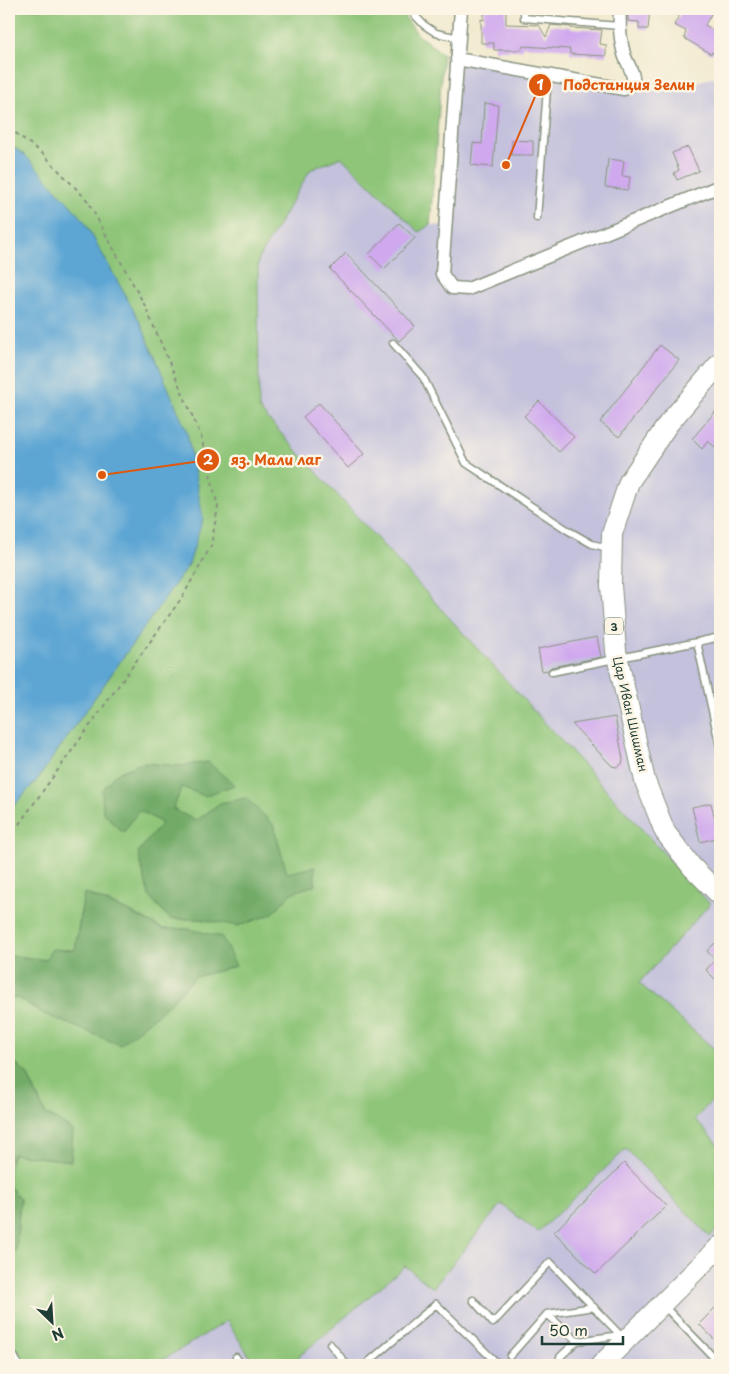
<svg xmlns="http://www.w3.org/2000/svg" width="729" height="1374" viewBox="0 0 729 1374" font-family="'Playpen Sans',sans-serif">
  <rect width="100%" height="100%" fill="#fcf5e5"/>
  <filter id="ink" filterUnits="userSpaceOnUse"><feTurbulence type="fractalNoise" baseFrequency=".02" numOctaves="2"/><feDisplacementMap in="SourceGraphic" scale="10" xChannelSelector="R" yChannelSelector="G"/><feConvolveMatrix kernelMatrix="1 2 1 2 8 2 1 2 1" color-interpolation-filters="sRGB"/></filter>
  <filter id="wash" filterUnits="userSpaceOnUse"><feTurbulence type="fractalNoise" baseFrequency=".0096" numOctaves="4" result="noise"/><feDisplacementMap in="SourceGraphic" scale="20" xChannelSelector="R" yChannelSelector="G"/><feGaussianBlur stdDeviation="1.12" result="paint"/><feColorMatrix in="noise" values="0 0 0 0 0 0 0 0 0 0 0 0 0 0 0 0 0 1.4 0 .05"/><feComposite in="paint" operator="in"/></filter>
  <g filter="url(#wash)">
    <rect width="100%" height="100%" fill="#f0e9cd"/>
    <path fill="#c3c1dc" d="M457,59l91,17 110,15 62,-15v978l-81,-71 71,-79 -451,-495 -1,-149 52,-90 32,-13 77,75 11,-7 15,1z
      M720,1092v55l-25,-28z
      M626,1149l84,87 10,-10v139h-431l116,-99 28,22 68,-84 37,28z
      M227,1321l28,44h-101z"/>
    <path fill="#8ec578" stroke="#568156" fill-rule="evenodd" d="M9,9h390l19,26 25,19 -13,171 -11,7 -78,-75 -31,13 -52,90 1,149 451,495 -71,79 81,71v38l-25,27 25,28v79l-10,11 -84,-88 -88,83 -37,-28 -68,84 -28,-22 -116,99h-34l-28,-44 -73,44h-139l-6,-13v-103l7,2 4,-52 -11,-13v-21l4,-11 58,7 -26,-48 -18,-39 -18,-17v-60l11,2 24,15 122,-7 29,-30 41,-11 -47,-37h-26l-34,-18 -44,-18 -5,22 -5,35 -29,10 -37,-5v-144l28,-31 120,-171 32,-45 -163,-408 -17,-12zM208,762l-3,34 -23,-9 -9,22 23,12 24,-18 53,21 18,69 -19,21 -33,11 -40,-6h-29l-8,-96 -23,-13 3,-47 38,3z"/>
    <path fill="#72aa68" stroke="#48744e" d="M208,762l26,23 -29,11 -23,-9 -9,22 23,12 24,-18 26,-5 27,26 14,49 28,-6v18l-24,8 -19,21 -34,12 -39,-7h-29l-21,-23 -11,-44 24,-29 -23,-13 -16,23 -20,-21 -1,-22 15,-17 25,-10 38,3z
      M84,893l45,19 34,17h26l33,8 14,29 -41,11 -29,30 -46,38 -76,-31 -24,-15 -11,-2v-42l36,5 7,-11 23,1z
      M9,1057l18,17 18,39 28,17 -2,31 -58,-7 -4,11z
      M9,1186l11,13 -4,52 -7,-2z"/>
    <path fill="#5da6d4" stroke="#3e7284" d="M9,144l17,12 57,63 57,103 47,110 16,86 -14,46 -32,45 -120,171 -28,31z"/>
    <g id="blocks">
      <path fill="#cfa8ee" d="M484,9h22v15l33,1 7,12 5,-12 20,2v1l31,2 -2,14 6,1v11l-36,-2v-5l-47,-3 -2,4h-27v-7h-13v-24l3,1z
        M628,9h22l-2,20h-9v-7l-11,-1z
        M683,9h23l6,3 -7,13 15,9v22l-8,-4 -1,2 -27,-16 2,-7 -12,-6z
        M484,103l14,2 -5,62 -22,-2 2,-22 9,1z
        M512,140l21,1v14h-22z
        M688,147l11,24 -22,9 -3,-7 5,-3 -7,-17z
        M608,159l16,2 -2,15 8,1 -2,13 -23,-3z
        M399,223l16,15 -31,31 -15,-15z
        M346,253l69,73 -16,15 -69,-72z
        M660,345l19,15 -60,77 -19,-15z
        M539,401l35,36 -15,15 -35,-36z
        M319,403l45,51 -16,14 -45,-51z
        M720,406v35l-5,6 -7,-6 -6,8 -10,-10z
        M597,637l4,20 -50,10 -3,3 -6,1 -4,-22z
        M615,717l8,42 -1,5 -5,3 -5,-1 -40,-42z
        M711,803l5,21 4,-1v14l-20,5 -8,-35z
        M715,943l5,5v7l-5,5 -8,-9z
        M715,960l5,5v19l-14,-14z
        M624,1163l42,43 -70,68 -42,-42z
        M720,1303v34l-4,4 -17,-17z"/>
    </g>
  </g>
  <g filter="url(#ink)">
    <use href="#blocks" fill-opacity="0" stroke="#889380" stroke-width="1"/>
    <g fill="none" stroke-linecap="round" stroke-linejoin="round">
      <g stroke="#889380" stroke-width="9">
        <path id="service" d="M409,9l15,16 12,8 23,5
          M524,9v9l95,8
          M718,12l2,-3
          M537,218l11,-142
          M393,343l30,34 43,86 103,68 23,13 16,4
          M697,642l23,-5
          M552,672l145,-30 23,105
          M473,1300l20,23 57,-61 74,77
          M664,1306l56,58
          M547,1314l47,-7
          M330,1344l17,21
          M510,1356l37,-42 30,27
          M236,1357l5,8
          M365,1365l71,-61 63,61
          M558,1365l2,-8 17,-16 43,-6"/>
      </g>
      <g stroke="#889380" stroke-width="15">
        <path id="minor" d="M461,9l-19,265 10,14 16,1 252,-103
          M457,59l167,30 9,-5c2,-11 -6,-20 -9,-30 -4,-15 -5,-30 -4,-45"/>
      </g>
      <g stroke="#889380" stroke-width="22">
        <path id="primary" d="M720,363l-52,61 -39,58 -17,52 -1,51 5,66 29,130 20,51 27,35 28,28
          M601,1365l119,-119"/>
      </g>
      <g stroke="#889380" stroke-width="24">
        <path id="trunk" d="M9,1362l1,3"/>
      </g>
      <path stroke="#889380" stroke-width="2" stroke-dasharray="4 4" stroke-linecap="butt" d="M9,128l33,25 45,47 58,106 56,130 17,71 -7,39 -28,50 -174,242"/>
      <use href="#service" stroke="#fff" stroke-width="6"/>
      <use href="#minor" stroke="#fff" stroke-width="12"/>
      <use href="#primary" stroke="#fff" stroke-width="20"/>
      <use href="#trunk" stroke="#fff" stroke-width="21"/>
    </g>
  </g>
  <g text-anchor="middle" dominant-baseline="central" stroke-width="5" stroke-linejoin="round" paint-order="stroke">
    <rect fill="#fcf5e5" stroke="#617469" stroke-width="1" x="605" y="617.5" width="18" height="17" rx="4"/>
    <g font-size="11" font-weight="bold" fill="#1f3d34">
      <text x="614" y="626">3</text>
    </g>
    <g font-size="12" fill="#1f3d34" stroke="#fcf5e5">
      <text transform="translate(631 714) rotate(77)">Цар Иван Шишман</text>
    </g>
  </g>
  <path fill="none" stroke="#de580e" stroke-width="2" d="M506 165L540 85M102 475L208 460"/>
  <g fill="#de580e" stroke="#fcf5e5" stroke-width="2">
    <circle cx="506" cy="165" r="5"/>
    <circle cx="102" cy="475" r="5"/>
    <circle cx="540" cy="85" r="12"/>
    <circle cx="208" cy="460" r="12"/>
  </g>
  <g font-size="15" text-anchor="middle" font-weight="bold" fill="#fff">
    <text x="540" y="90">1</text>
    <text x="208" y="465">2</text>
  </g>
  <g font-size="14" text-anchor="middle" font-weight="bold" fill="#de580e" stroke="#fcf5e5" stroke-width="5" stroke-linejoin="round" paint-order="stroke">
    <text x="629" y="90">Подстанция Зелин</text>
    <text x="276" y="465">яз. Мали лаг</text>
  </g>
  <rect width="729" height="1374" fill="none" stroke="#fcf5e5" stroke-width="30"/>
  <g transform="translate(52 1322) rotate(155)" stroke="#fcf5e5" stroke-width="4" paint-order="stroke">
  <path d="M0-4L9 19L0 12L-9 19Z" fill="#1f3d34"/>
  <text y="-8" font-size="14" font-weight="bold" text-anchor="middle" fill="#1f3d34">N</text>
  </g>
  <path d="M542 1336v8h81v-8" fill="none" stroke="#1f3d34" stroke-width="2.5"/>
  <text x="549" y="1336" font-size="15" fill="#1f3d34" stroke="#fcf5e5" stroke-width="4" paint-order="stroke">50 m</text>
</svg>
